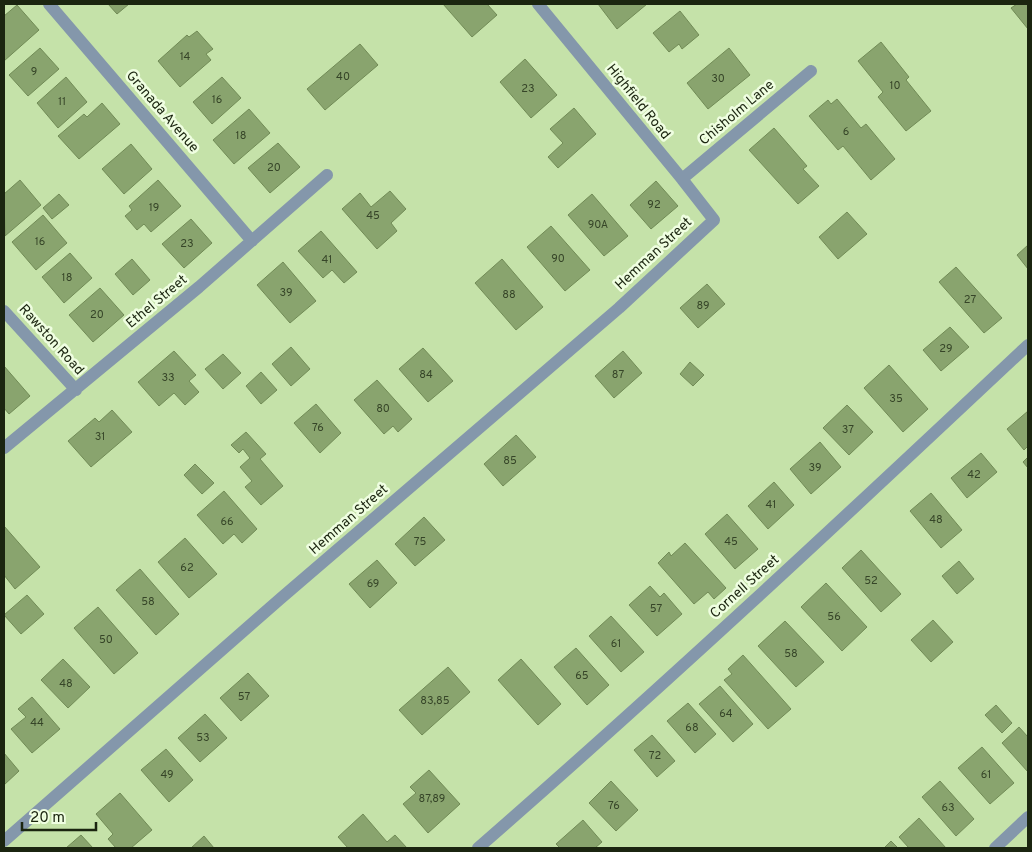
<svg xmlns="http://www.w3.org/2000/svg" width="1032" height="852" viewBox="0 0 1032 852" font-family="Overpass,sans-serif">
  <rect width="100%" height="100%" fill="#c5e2a9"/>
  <path fill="#89a46e" stroke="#718b56" d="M108,4h21l-12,10z
    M443,4h44l10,11 -25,22z
    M598,4h49l-30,25z
    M1017,4h11v25l-17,-21z
    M17,5l22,25 -35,31v-45z
    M680,11l19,24 -17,14 -3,-5 -10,8 -16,-19z
    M197,31l16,18 -7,5 5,6 -31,27 -22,-26 29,-26 2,2z
    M881,42l28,35 -3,3 25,31 -25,20 -28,-34 5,-5 -25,-31z
    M360,44l18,21 -53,45 -18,-21z
    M40,48l19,21 -31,27 -19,-21z
    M729,48l21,27 -42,34 -21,-26z
    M525,59l32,36 -26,23 -31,-36z
    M66,77l21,25 -29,26 -21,-25z
    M222,77l19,21 -29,26 -19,-22z
    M837,99l24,29 5,-4 29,35 -24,21 -28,-34 -5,4 -29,-34 19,-16 3,4z
    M102,103l18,21 -41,35 -21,-23 26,-22 3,3z
    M574,108l22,26 -38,34 -10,-11 15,-14 -13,-14z
    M249,109l21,24 -36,31 -21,-24z
    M774,128l33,38 -4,3 16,17 -21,18 -49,-54z
    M278,143l22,24 -30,26 -22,-25z
    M131,144l21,25 -28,25 -22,-25z
    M20,180l21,25 -36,31 -1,-42z
    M158,180l23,26 -30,26 -7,-8 -7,6 -12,-14 7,-6 -3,-4z
    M656,181l22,25 -27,23 -21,-24z
    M390,191l16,18 -15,14 6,8 -20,18 -35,-40 18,-16 11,14z
    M59,194l10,11 -17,14 -9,-11z
    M592,194l36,42 -24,20 -36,-41z
    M847,212l20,22 -29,25 -19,-22z
    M43,215l24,28 -31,27 -24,-28z
    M191,219l21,24 -28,25 -22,-24z
    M551,226l39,44 -25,21 -38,-44z
    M321,231l36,41 -13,11 -12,-13 -9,8 -25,-27z
    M1028,245v24l-11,-14z
    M70,253l22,25 -28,25 -22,-26z
    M132,259l18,21 -17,15 -18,-21z
    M502,259l41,48 -27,23 -41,-47z
    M283,262l33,39 -26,22 -33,-38z
    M956,267l46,51 -18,15 -45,-51z
    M707,284l18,20 -27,24 -18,-20z
    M100,288l24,27 -31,27 -24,-27z
    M950,327l19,20 -28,24 -18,-21z
    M291,347l19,22 -19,17 -19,-22z
    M423,348l30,33 -25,21 -29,-33z
    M174,351l22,24 -7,6 10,11 -14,13 -11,-12 -15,13 -21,-24z
    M623,351l19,22 -28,25 -19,-22z
    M223,354l18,19 -18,16 -18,-20z
    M690,362l14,13 -11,11 -13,-12z
    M889,365l39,44 -25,23 -39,-44z
    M4,366l26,30 -21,18 -5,-6z
    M261,372l16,18 -16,14 -15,-18z
    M377,380l35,39 -14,13 -5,-6 -9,8 -30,-34z
    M316,404l25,29 -21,20 -26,-30z
    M847,405l26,27 -24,23 -26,-27z
    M112,410l20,22 -41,35 -23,-26 27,-23 4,4z
    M1028,411v35l-4,4 -17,-21z
    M246,432l20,22 -6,5 23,27 -22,19 -16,-18 7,-6 -12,-14 10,-9 -7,-9 -4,4 -8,-8z
    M516,435l20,22 -33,29 -19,-22z
    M820,442l21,25 -30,27 -21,-25z
    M981,453l16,19 -30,26 -16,-20z
    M1028,457v11l-5,-6z
    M195,464l19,19 -12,11 -18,-19z
    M774,482l20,23 -26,24 -20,-23z
    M224,491l33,38 -15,14 -8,-9 -11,10 -26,-29z
    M931,493l31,37 -21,18 -31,-37z
    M727,514l31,35 -23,20 -30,-35z
    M424,517l21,23 -30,26 -20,-22z
    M4,526l36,41 -25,22 -11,-14z
    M185,538l32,36 -28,24 -31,-36z
    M685,543l41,45 -12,11 -6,-7 -14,12 -36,-41 11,-11 2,4z
    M861,550l40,44 -20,18 -39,-44z
    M377,560l20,23 -27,25 -21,-24z
    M959,561l15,18 -17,15 -15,-18z
    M140,569l39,45 -23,21 -40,-45z
    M826,583l41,44 -25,24 -41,-44z
    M650,586l10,11 4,-4 18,21 -25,22 -28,-31z
    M27,595l17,19 -23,20 -17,-19z
    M98,607l40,46 -24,21 -40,-46z
    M611,616l33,36 -23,20 -32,-36z
    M933,620l20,22 -22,20 -20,-22z
    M785,621l39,41 -28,25 -38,-41z
    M576,648l33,37 -22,20 -33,-38z
    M743,655l48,54 -23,20 -44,-49 8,-6 -4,-5z
    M63,659l27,28 -22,21 -27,-28z
    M521,659l40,45 -23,21 -40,-45z
    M448,667l22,25 -48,43 -23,-25z
    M248,673l21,23 -28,25 -21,-23z
    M720,686l33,38 -20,18 -34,-38z
    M32,697l28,32 -28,24 -21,-24 15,-12 -8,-8z
    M688,703l28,31 -21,19 -28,-32z
    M996,705l16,18 -10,10 -17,-18z
    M205,714l22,24 -27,24 -22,-24z
    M1019,727l9,10v35l-26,-29z
    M652,735l23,26 -18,16 -23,-27z
    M982,747l32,36 -24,21 -32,-36z
    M166,749l27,31 -24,22 -28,-32z
    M4,753l15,18 -15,14z
    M429,770l31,34 -32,29 -25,-29 13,-11 -6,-6z
    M611,781l27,29 -22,21 -27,-28z
    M940,781l34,38 -18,17 -34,-39z
    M120,793l32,37 -21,18h-15l-8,-9 5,-5 -17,-20z
    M363,814l24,28 8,-7 12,13h-59l-10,-11z
    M919,818l27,30h-37l-10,-11z
    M583,820l19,22 -7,6h-35l-4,-4z
    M81,835l12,13h-27z
    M204,836l10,12h-23z
    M891,841l7,7h-14z"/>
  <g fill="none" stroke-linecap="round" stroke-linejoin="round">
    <path stroke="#8497ab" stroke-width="12" d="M49,4l203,237
      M682,179l129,-108
      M4,311l72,79
      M4,448l195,-161 128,-112
      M4,841l276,-242 339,-291 95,-88 -32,-41 -144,-175
      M478,848c187,-163 369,-333 550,-503
      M995,848l33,-31"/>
  </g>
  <g text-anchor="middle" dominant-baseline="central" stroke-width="5" stroke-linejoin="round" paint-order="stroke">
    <g font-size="11" fill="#364528">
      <text x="185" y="57">14</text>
      <text x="34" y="72">9</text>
      <text x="343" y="77">40</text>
      <text x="718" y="79">30</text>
      <text x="895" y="86">10</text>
      <text x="528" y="89">23</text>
      <text x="217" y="100">16</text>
      <text x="62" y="102">11</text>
      <text x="846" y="132">6</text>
      <text x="241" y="136">18</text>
      <text x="274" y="168">20</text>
      <text x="654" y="205">92</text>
      <text x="154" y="208">19</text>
      <text x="373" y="216">45</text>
      <text x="598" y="225">90A</text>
      <text x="40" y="242">16</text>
      <text x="187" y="244">23</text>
      <text x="558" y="259">90</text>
      <text x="327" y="260">41</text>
      <text x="67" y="278">18</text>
      <text x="286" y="293">39</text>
      <text x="509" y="295">88</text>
      <text x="970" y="300">27</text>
      <text x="703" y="306">89</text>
      <text x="97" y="315">20</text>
      <text x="946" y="349">29</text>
      <text x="426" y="375">84</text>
      <text x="618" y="375">87</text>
      <text x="168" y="378">33</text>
      <text x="896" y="399">35</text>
      <text x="383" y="409">80</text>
      <text x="318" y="428">76</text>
      <text x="848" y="430">37</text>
      <text x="100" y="437">31</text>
      <text x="510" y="461">85</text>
      <text x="815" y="468">39</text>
      <text x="974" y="475">42</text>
      <text x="771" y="505">41</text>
      <text x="936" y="520">48</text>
      <text x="227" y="522">66</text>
      <text x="420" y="542">75</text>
      <text x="731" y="542">45</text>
      <text x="187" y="568">62</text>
      <text x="871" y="581">52</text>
      <text x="373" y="584">69</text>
      <text x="148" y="602">58</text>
      <text x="656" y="609">57</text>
      <text x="834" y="617">56</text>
      <text x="106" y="640">50</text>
      <text x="616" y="644">61</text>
      <text x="791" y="654">58</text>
      <text x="582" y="676">65</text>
      <text x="66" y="684">48</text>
      <text x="244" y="697">57</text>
      <text x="435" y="701">83,85</text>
      <text x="726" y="714">64</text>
      <text x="37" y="723">44</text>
      <text x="692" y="728">68</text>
      <text x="203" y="738">53</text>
      <text x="655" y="756">72</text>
      <text x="167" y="775">49</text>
      <text x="986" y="775">61</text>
      <text x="432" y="799">87,89</text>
      <text x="614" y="806">76</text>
      <text x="948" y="808">63</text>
    </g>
    <g font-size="14" fill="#1b2510" stroke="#effee1">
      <text transform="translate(638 102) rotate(51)">Highfield Road</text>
      <text transform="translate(162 112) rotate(49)">Granada Avenue</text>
      <text transform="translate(737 113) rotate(-40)">Chisholm Lane</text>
      <text transform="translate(654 254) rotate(-43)">Hemman Street</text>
      <text transform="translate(157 302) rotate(-40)">Ethel Street</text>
      <text transform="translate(51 340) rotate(48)">Rawston Road</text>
      <text transform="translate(349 520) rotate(-41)">Hemman Street</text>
      <text transform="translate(745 587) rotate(-42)">Cornell Street</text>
    </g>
  </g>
  <rect width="1032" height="852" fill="none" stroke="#1b2510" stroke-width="10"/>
  <path d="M22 822v8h74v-8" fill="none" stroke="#1b2510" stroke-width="2.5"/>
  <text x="30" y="822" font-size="15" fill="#1b2510" stroke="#effee1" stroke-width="4" paint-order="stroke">20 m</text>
</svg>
